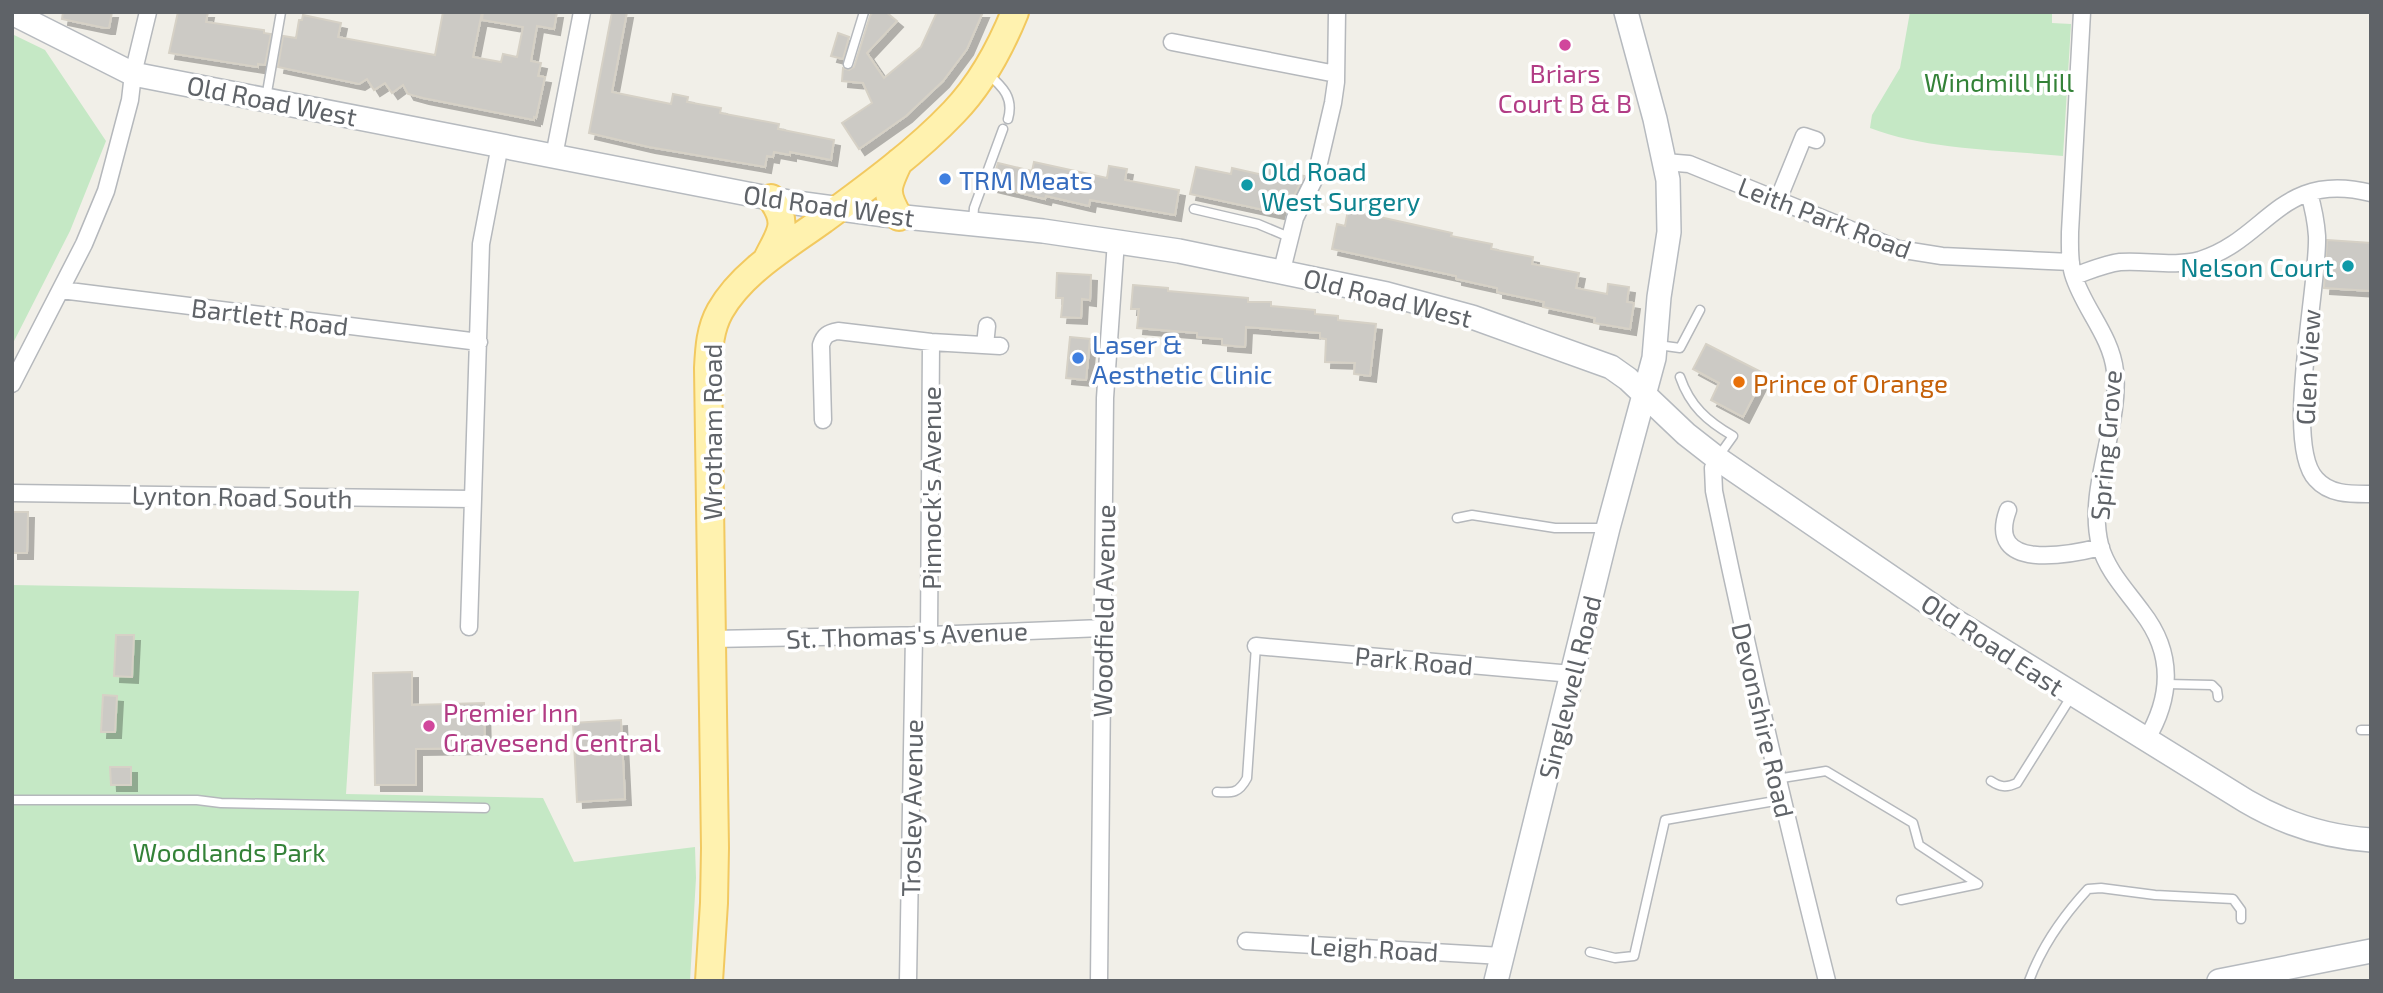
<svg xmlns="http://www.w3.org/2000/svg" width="2383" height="993" viewBox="0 0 2383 993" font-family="'Exo 2',sans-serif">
  <defs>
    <filter id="shadow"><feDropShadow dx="6" dy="6" stdDeviation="0" flood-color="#0004"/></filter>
  </defs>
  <rect width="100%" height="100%" fill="#f1efe8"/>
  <path fill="#c5e8c5" d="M1910,12h142v11l19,1 -8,132c-61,-6 -136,-6 -193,-28l2,-13 28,-47z
    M12,34l33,16 61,91 -36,90 -58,114z
    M12,585l347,6 -13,203 197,4 31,64 121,-15 1,31 -6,103h-678z"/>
  <path fill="#cccac5" stroke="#d6d1c6" stroke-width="2" filter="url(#shadow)" d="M63,12h49l-3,16h-4l-43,-9z
    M178,12h30l-2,10 58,8v3l7,1 -6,31 -7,-1v3l-89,-14z
    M443,12h39l-9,45 28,5 2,-8 14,3 6,-30 -41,-7 1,-8h74l-3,17 -17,-3 -6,35 10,2 -3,13 7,1 -9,41 -2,-1v3l-111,-22 -15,-4 -5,-9 -11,8 -7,-10 -11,7 -7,-11 -8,5 -81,-17 5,-31 13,2 3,-18h3l1,-5 38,8 -3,14 97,18z
    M612,12h15l-15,80 59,12 2,-10 15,3 -1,5 34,6 -1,5 59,11 -1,5 56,11 -3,20 -41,-8v3l-16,-3 -1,5 -6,-1 -2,11 -116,-20 -60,-14z
    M873,12h13l11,9 -30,32 17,25 37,-31 16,-35h46l-16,37 -24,32 -37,35 -47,33 -17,-26 30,-20 -9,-20 -21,-2 1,-13 6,2 5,-3 16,-51z
    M838,33l11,4 -6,22 -12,-3z
    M1034,162l73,16 2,-12 18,3 -2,11 54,10 -4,25 -85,-15 -1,6 -43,-10 -1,3 -54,-13 7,-23 34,8z
    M1196,167l35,7 1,-6 31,7 2,-8 39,9 -10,20 -11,-2 -5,19 -88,-19z
    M1348,210l104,23 -1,3 41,8 -1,5 42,8 -1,7 47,9 -3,15 31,6 1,-10 21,3 -2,15 7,1 -4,26 -36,-6 1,-5 -52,-11 1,-5 -47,-10v-4l-41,-9v-3l-124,-27 5,-25 8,2z
    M2327,240l44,3v48l-47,-3z
    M1057,273l34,2 -1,25 -8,-1 -1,19 -20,-1 2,-19h-7z
    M1133,285l35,3v3l80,7v4h23v4l44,4v4l23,2v4l38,4 -6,52 -16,-2 1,-11 -30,-1 1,-23 -6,-1v-5l-74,-6 -1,20 -23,-2v-6l-25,-2v-4l-60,-5 2,-19h-8z
    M1070,337l20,2 -4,41 -20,-2z
    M1706,344l59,30 -22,43 -32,-17 8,-17 -26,-14z
    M12,512h16l-1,41h-15z
    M116,635h18l-2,42 -18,-1z
    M412,672v33l72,-2 1,45 -69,1v36h-41l-2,-112z
    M103,695l14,1 -2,36h-14z
    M621,720l4,79 -48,3 -4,-79z
    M110,767h21v18h-20z"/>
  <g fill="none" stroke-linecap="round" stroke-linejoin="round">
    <g stroke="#b5b8bc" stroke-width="11">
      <path id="lane" d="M848,64l16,-52
        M988,74c15,13 26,24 20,45
        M266,98l15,-86
        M1194,209l64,15 31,13
        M973,221l1,-13 29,-79
        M1658,345l22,3 20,-38
        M1680,377c10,29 27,44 53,59l-15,21
        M1457,518l15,-3 83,13h50
        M2166,684l46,1 5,5 1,7
        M2361,730h10
        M1776,779l50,-8 87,52 6,22 59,39 -77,16
        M1991,781c9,6 15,7 26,2l54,-86
        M1217,792c16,1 22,1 30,-14l9,-132
        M12,800h185l24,3 264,5
        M1590,952l25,6 19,-2 31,-136 116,-20
        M2029,981c12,-33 35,-66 59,-92l13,-1 54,7 78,4 8,11v9"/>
    </g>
    <g stroke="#b5b8bc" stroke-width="19">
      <path id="street" d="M2082,12l-12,220c0,14 -1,28 3,42 10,34 38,61 42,97 6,55 -29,118 -15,174 7,26 27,46 42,67 32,41 30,85 4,128
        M1172,42l164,32
        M554,156l28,-144
        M1665,162l24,2 209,85 44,7 129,6
        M2309,193c4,14 7,28 8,43 2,50 -34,208 -1,243 14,16 35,15 55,15
        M1778,200l26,-64 12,4
        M1282,270l13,-52 21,-42 17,-73 3,-21 1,-70
        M2074,276c15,-5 30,-12 46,-14 26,-2 54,5 80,-2 68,-21 80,-90 171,-67
        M61,290l418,52
        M985,345l2,-19
        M12,384l72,-140 22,-53 24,-91 3,-26 15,-62
        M823,420l-2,-75c3,-10 7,-12 17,-14l93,11 69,4
        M1718,459l-5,9 1,23c34,164 72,327 113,490
        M12,493l460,6
        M2008,510c-23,62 61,45 93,37
        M469,627l12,-383 19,-99
        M929,635l2,-293
        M712,639l217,-4 173,-7
        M1256,646l316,28
        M1246,941l256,15
        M908,981l6,-346
        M1099,981l6,-583 11,-157"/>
    </g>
    <g stroke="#b6babf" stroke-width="26">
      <path id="secondary" d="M12,13l121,61 656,128 96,13 158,16 136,20 208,43 85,23 139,50 17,12 58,55 32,25 234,160 294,182c39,23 79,36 125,39
        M1496,981l112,-453 46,-170 5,-61 10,-65 -1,-52 -13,-61 -29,-107
        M2219,981l152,-30"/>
    </g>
    <g stroke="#f2c960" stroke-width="30">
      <path id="primary" d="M899,162c-12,25 -15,30 0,55
        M767,259c13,-27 23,-34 4,-61
        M709,981l5,-78 1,-55 -7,-480c1,-20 2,-39 12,-57 22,-39 67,-65 103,-91 45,-33 93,-68 131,-108 28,-29 46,-63 61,-100"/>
    </g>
    <use href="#lane" stroke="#fff" stroke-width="8"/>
    <use href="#street" stroke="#fff" stroke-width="16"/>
    <use href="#secondary" stroke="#fff" stroke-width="23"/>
    <use href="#primary" stroke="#fff2af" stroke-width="26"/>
  </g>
  <g fill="#d1479c" stroke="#fff" stroke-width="2.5">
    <circle cx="1565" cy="45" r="7"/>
    <circle cx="429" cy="726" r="7"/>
  </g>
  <g fill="#3f7fe0" stroke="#fff" stroke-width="2.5">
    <circle cx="945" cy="179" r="7"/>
    <circle cx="1078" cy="358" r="7"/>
  </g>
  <g fill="#0f9aa8" stroke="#fff" stroke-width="2.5">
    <circle cx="1247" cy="185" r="7"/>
    <circle cx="2348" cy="266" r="7"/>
  </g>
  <circle fill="#e8710a" stroke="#fff" stroke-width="2.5" cx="1739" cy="382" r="7"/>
  <g text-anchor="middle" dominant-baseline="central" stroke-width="7" stroke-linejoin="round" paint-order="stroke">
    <g font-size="26" fill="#b23c85" stroke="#fff">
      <text x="1565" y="72">Briars<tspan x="1565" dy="30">Court B &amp; B</tspan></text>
      <text x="443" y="711" text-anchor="start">Premier Inn<tspan x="443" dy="30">Gravesend Central</tspan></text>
    </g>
    <g font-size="26" fill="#348238" stroke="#fff">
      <text x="1999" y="81">Windmill Hill</text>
      <text x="229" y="851">Woodlands Park</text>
    </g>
    <g font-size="26" fill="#5f6368" stroke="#fff">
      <text transform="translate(272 100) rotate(11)">Old Road West</text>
      <text transform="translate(829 205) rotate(8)">Old Road West</text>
      <text transform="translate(1825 217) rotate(21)">Leith Park Road</text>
      <text transform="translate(1388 297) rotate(14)">Old Road West</text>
      <text transform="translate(270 316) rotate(7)">Bartlett Road</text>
      <text transform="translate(2307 367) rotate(-87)">Glen View</text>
      <text transform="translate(711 432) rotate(-90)">Wrotham Road</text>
      <text transform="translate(2105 445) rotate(-85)">Spring Grove</text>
      <text transform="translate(930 488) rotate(-90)">Pinnock's Avenue</text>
      <text transform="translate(242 496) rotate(1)">Lynton Road South</text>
      <text transform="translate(1103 611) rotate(-89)">Woodfield Avenue</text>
      <text transform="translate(907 634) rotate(-2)">St. Thomas's Avenue</text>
      <text transform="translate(1993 644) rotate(33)">Old Road East</text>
      <text transform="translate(1414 660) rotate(5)">Park Road</text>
      <text transform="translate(1569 687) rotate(-76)">Singlewell Road</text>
      <text transform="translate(1764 720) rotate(77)">Devonshire Road</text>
      <text transform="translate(911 808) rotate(-89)">Trosley Avenue</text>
      <text transform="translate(1374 948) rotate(3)">Leigh Road</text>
    </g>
    <g font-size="26" fill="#0d838f" stroke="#fff" text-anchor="start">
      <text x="1261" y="170">Old Road<tspan x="1261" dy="30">West Surgery</tspan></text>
      <text x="2334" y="266" text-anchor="end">Nelson Court</text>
    </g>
    <g font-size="26" fill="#366cbe" stroke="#fff" text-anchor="start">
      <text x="959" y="179">TRM Meats</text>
      <text x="1092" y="343">Laser &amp;<tspan x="1092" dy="30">Aesthetic Clinic</tspan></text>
    </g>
    <g font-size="26" fill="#c56008" stroke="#fff" text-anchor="start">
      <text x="1753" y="382">Prince of Orange</text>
    </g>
  </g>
  <rect width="2383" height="993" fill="none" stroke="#5f6368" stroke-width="28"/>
</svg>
